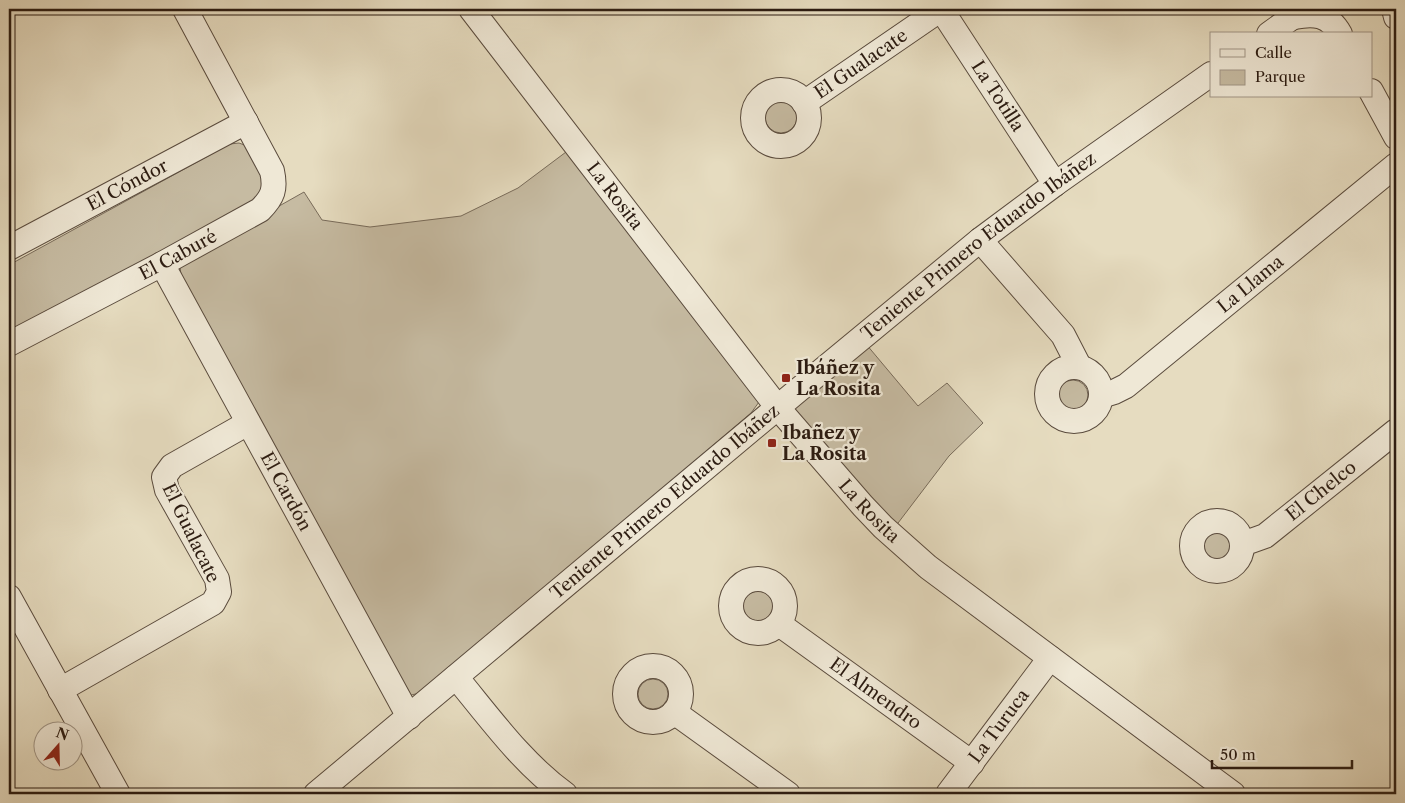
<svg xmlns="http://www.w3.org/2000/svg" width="1405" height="803" viewBox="0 0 1405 803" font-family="'Libre Caslon Text',serif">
  <rect width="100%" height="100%" fill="#e6dcc0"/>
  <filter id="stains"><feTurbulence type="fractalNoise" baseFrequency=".004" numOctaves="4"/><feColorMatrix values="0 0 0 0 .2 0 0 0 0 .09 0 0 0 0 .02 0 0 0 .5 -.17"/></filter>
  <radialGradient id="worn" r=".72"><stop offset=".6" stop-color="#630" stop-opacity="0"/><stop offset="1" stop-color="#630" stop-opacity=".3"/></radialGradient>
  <path fill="#c6bba2" stroke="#786b5a" d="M765 117a16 16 0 1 1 32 0a16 16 0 1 1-32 0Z
    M239,143l8,3 17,31 1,15 -11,12 -245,136v-75l221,-121z
    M570,149l189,253 -8,11 -323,275 -8,5 -9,2 -7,-7 -223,-412 -1,-11 16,-12 108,-61 18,28 48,7 91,-11 57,-28z
    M866,344l52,62 29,-23 36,40 -34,33 -54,71 -98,-108 -2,-9 1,-7z
    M1058 395a15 15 0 1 1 30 0a15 15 0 1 1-30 0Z
    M1202 546a15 15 0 1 1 30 0a15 15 0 1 1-30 0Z
    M743 606a15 15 0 1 1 30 0a15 15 0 1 1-30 0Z
    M638 694a15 15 0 1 1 30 0a15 15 0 1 1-30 0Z"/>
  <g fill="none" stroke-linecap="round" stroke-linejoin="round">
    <g stroke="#5a4b3d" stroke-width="26">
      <g id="minor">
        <path id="s1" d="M471,9l307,399 85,98 20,21 45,40 305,227"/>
        <path id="s2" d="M941,9l114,175"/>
        <path d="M1394,9l2,8"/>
        <path d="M1294,17c20,-4 35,-3 46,17"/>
        <path d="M1269,34l35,-25"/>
        <circle cx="781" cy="118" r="28"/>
        <path d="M1371,91l25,46"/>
        <path id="s3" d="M804,103l137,-94"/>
        <path d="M980,240l83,95 16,31"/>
        <path id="s4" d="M9,248l237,-126"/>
        <path id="s5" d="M162,264l247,453"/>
        <path id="s6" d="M9,344l153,-80 98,-54c13,-13 16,-21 12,-39l-87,-162"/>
        <circle cx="1074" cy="394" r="27"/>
        <path id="s7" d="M1101,396l13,-4 12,-6 270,-221"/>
        <circle cx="1217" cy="546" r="25"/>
        <path id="s8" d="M1242,541h9l14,-5 131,-105"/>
        <circle cx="758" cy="606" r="27"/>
        <path d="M9,597l109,197"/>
        <path id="s9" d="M779,624l193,139"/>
        <circle cx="653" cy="694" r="28"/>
        <path d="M456,677c34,41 66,86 109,117"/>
        <path d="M60,690l153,-87 6,-11 -2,-13 -50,-89 -3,-13 8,-11 76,-43"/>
        <path d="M674,712l114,82"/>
        <path id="s10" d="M316,794l480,-402 184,-152 75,-56 156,-110"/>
        <path id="s11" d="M948,794l102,-136"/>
      </g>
    </g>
    <use href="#minor" stroke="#efe8d6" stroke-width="24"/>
  </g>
  <g fill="#8f2418" stroke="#efe8d6" stroke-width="2">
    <rect x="781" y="373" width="10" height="10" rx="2.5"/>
    <rect x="767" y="438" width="10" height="10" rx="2.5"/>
  </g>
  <g text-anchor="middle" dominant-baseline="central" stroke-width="4.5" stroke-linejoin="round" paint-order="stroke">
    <g font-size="18" fill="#2b1b11" stroke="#efe8d6">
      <text stroke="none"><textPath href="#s3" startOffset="69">El Gualacate</textPath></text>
      <text stroke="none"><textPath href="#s2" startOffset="104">La Totilla</textPath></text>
      <text stroke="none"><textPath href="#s4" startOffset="134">El Cóndor</textPath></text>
      <text stroke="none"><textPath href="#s1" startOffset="236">La Rosita</textPath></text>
      <text stroke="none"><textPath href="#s10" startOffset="860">Teniente Primero Eduardo Ibáñez</textPath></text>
      <text stroke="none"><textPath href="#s6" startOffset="191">El Caburé</textPath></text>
      <text stroke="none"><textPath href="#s7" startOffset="188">La Llama</textPath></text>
      <text stroke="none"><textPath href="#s5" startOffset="259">El Cardón</textPath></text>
      <text stroke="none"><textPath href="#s8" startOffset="96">El Chelco</textPath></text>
      <text stroke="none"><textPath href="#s10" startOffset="455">Teniente Primero Eduardo Ibáñez</textPath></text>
      <text stroke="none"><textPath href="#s1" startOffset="641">La Rosita</textPath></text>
      <text transform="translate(191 533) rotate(64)">El Gualacate</text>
      <text stroke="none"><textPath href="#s9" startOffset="119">El Almendro</textPath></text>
      <text stroke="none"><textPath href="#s11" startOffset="85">La Turuca</textPath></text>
    </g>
    <g font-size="18" font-weight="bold" fill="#2b1b11" stroke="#efe8d6" text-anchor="start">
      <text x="796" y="368">Ibáñez y<tspan x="796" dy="21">La Rosita</tspan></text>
      <text x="782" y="433">Ibañez y<tspan x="782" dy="21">La Rosita</tspan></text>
    </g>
  </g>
  <rect width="1405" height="803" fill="none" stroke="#e6dcc0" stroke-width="30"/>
  <rect x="10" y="10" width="1385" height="783" fill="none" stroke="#2b1b11" stroke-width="2.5"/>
  <rect x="15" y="15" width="1375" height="773" fill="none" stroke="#2b1b11"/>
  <rect x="1210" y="32" width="162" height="65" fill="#efe8d6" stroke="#a19687"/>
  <rect x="1220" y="49" width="25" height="8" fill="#efe8d6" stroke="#a19687"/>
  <text x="1255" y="58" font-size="15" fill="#2b1b11">Calle</text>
  <rect x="1220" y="70" width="25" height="15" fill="#c6bba2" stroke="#a19687"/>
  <text x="1255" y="82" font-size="15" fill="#2b1b11">Parque</text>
  <g transform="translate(58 746) rotate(20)"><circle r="24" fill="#efe8d6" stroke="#a19687"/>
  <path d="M0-4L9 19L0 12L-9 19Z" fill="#8f2418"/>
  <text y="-8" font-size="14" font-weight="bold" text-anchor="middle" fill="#2b1b11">N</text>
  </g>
  <path d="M1212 760v8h140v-8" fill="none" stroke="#2b1b11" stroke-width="2.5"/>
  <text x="1220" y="760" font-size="15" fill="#2b1b11" stroke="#efe8d6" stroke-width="4" paint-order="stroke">50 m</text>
  <rect width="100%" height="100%" filter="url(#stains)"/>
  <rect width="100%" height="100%" fill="url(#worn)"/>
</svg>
